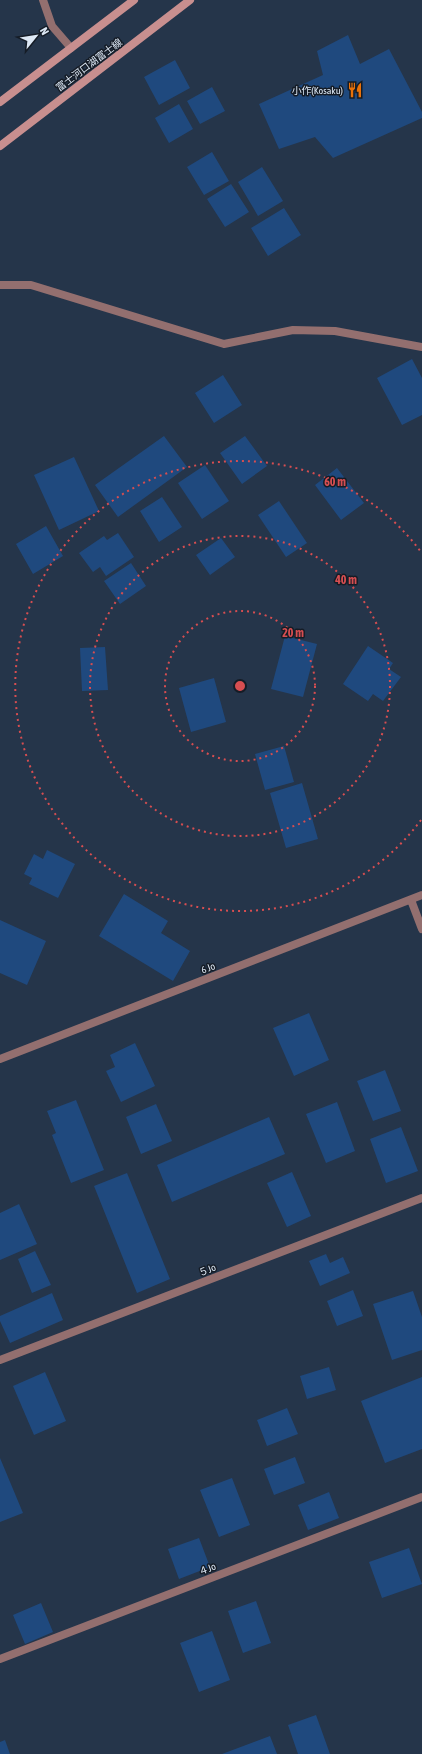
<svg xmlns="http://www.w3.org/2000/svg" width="422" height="1754" viewBox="0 0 422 1754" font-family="'Asap Condensed','Noto Sans JP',sans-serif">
  <rect width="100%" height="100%" fill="#25354a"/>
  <path fill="#1f497e" d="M348,35l12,29 29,-15 33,63v6l-89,40 -18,-21 -36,12 -20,-45 64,-29 -6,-24z
    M175,60l15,28 -31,17 -15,-28z
    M212,87l13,24 -25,13 -13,-23z
    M179,104l14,25 -24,14 -14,-25z
    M212,152l17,29 -25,14 -17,-28z
    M262,167l21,34 -25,15 -20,-34z
    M231,184l18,28 -24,15 -18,-28z
    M284,208l17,27 -33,21 -17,-28z
    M412,359l10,19v37l-20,10 -25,-47z
    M223,375l19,30 -28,18 -19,-30z
    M164,436l23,31 -69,50 -23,-32z
    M245,436l22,30 -25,18 -22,-31z
    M74,457l25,54 -40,19 -25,-55z
    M205,465l24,36 -27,18 -24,-36z
    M337,468l27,35 -23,17 -26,-35z
    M162,497l20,30 -23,15 -19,-31z
    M279,501l28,42 -21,14 -28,-42z
    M46,526l17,30 -30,18 -17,-30z
    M118,533l16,24 -28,19 -6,-9 -7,5 -14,-19 25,-17 3,4z
    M221,538l14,19 -25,18 -14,-20z
    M131,563l15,23 -26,18 -16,-23z
    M285,636l32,8 -14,53 -32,-8z
    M368,646l25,17 -4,6 12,8 -18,24 -10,-7 -5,7 -25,-17z
    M105,647l3,43 -26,1 -2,-43z
    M214,678l12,44 -35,10 -12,-44z
    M284,746l10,36 -29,8 -10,-36z
    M302,783l16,56 -32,9 -16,-55z
    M47,850l28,14 -17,34 -29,-14 3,-6 -8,-4 10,-20 9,5z
    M124,894l44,27 -7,12 29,18 -17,30 -74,-45z
    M0,920l46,21 -19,44 -27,-12z
    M309,1013l20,47 -35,16 -21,-48z
    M135,1043l20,43 -34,16 -15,-31 9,-4 -5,-12z
    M385,1070l16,41 -28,10 -16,-40z
    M76,1100l28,70 -33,13 -19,-48 4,-2 -9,-22z
    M337,1102l18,49 -29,12 -20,-49z
    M156,1104l16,37 -31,13 -15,-37z
    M269,1117l16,37 -113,48 -15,-37z
    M401,1127l17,44 -32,12 -16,-44z
    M292,1172l19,44 -24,11 -20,-44z
    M127,1173l43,106 -33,14 -43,-107z
    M19,1204l18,40 -37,16v-47z
    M35,1251l16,34 -19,8 -14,-34z
    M326,1254l4,9 13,-6 7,16 -30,13 -11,-25z
    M353,1290l10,26 -26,10 -10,-25z
    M413,1291l9,26v33l-30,10 -19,-56z
    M52,1293l11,27 -53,23 -10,-22v-5z
    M329,1367l7,23 -29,9 -7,-23z
    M45,1372l21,49 -32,14 -21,-49z
    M422,1377v72l-37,14 -24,-62z
    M287,1408l11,26 -31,12 -10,-26z
    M295,1457l10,26 -31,12 -10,-26z
    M0,1458l23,55 -23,9z
    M232,1478l18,47 -31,12 -19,-47z
    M329,1492l10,26 -31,12 -10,-25z
    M199,1538l11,29 -31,12 -11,-30z
    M409,1548l13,36 -40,14 -13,-36z
    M256,1601l15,42 -28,10 -15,-42z
    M41,1603l12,29 -28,12 -12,-29z
    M212,1631l18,49 -31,12 -19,-49z
    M316,1715l14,39h-32l-10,-29z
    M270,1736l7,18h-55z
    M5,1740l5,14h-10v-12z"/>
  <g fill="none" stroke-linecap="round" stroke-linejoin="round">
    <path stroke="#936f6f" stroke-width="8" d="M43,0l9,26 19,22
      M0,285h31l193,59 69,-14 42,1 87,16
      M411,900l11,29
      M0,1059l422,-164
      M0,1360l422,-162
      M0,1659l422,-162"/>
    <path stroke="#c88f8f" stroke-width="8" d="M0,102l134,-102
      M0,146l190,-146"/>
  </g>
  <g fill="none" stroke="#d74e51" stroke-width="2" stroke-dasharray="2 4">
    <circle cx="240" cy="686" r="75"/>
    <circle cx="240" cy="686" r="150"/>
    <path d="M421 820A225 225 0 1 1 421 552"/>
  </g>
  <defs>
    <g id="restaurant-bare" transform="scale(1.2)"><path d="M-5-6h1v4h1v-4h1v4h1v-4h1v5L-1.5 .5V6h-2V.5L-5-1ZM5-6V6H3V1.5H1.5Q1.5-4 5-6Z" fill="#e8710a" stroke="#151c26" stroke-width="2.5" paint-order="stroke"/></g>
  </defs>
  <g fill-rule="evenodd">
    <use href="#restaurant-bare" x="355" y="90"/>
  </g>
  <g text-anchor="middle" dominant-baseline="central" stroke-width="3" stroke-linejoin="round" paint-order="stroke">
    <g font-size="10" fill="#dde8f5" stroke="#151c26">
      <text transform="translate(89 65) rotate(-37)">富士河口湖富士線</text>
      <text transform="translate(208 968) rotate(-21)">6 Jo</text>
      <text transform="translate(207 1270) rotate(-21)">５Jo</text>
      <text transform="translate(207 1569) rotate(-21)">４Jo</text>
    </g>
    <g font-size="10" fill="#dde8f5" stroke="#151c26" text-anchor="end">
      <text x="343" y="90">小作(Kosaku)</text>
    </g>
  </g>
  <circle cx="240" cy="686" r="6" fill="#d74e51" stroke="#151c26" stroke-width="2"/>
  <g font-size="12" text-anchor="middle" font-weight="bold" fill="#d74e51" stroke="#151c26" stroke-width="3" stroke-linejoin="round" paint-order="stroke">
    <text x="335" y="486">60 m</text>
    <text x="346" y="584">40 m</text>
    <text x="293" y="637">20 m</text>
  </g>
  <g transform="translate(36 36) rotate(60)" stroke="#151c26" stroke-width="3" paint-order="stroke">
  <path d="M0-3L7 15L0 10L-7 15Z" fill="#dde8f5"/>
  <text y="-6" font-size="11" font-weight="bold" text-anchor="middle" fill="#dde8f5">N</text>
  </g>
</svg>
